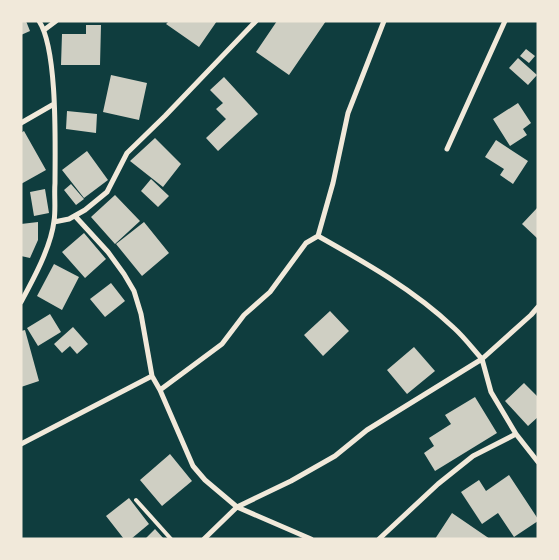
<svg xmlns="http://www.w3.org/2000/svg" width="559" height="560" viewBox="0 0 559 560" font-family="Lato,sans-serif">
  <rect width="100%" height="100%" fill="#0f3d3e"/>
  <path fill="#cfcfc3" d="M21,21h5l4,10 -9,4z
    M169,21h48l-18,26 -33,-23z
    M277,21h49l-37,54 -33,-23z
    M86,25h15l-1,40h-39l1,-31h24z
    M526,49l9,7 -6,7 -9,-7z
    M518,58l19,17 -9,10 -19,-17z
    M111,75l36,8 -8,37 -36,-8z
    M224,77l34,37 -40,37 -12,-13 20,-19 -10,-10 7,-6 -13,-13z
    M518,103l13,20 -8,6 4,6 -17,11 -17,-27z
    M67,111l30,3 -1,19 -30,-4z
    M24,131l22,39 -25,14v-51z
    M155,138l26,26 -18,23 -33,-26z
    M496,140l32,21 -15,23 -13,-9 4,-6 -19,-12z
    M87,151l21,29 -24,18 -22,-28z
    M151,179l18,17 -11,11 -17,-16z
    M71,184l13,15 -8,6 -12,-15z
    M45,189l4,24 -15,3 -4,-24z
    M115,195l25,26 -25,23 -24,-27z
    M538,207v32l-16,-15z
    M38,222v18l-8,18 -9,-2v-32z
    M144,222l25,31 -27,23 -26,-32z
    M84,233l22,26 -21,19 -23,-26z
    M54,264l25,13 -17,33 -25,-14z
    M111,283l14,18 -20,16 -15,-18z
    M330,311l19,20 -26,25 -19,-21z
    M50,314l11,18 -23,14 -11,-18z
    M73,327l15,17 -11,10 -7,-8 -8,7 -8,-9z
    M25,330l14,51 -18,6v-56z
    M414,347l21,24 -28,23 -20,-24z
    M524,383l14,14v20l-10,9 -23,-25z
    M475,397l22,36 -62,38 -11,-18 10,-7 -5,-8 22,-14 -6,-9z
    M170,454l22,27 -30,25 -22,-26z
    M509,475l29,44v2l-24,16 -16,-24 -16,11 -21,-32 18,-12 7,11z
    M129,498l20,26 -18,15h-7l-18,-23z
    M452,513l38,26h-55z
    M155,529l9,10h-19z"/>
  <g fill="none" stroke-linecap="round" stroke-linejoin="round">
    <path stroke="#f1e9da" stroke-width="4" d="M136,500l35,39"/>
    <path stroke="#f1e9da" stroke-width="5" d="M44,30l12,-9
      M21,123l33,-19
      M447,149l58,-128
      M75,216l33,36 16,22 10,17 7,23 11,62 8,14 33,76 12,14 32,27 74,32
      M54,222l15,-3 16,-9 22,-18 20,-39 38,-37 91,-95
      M21,302c12,-22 30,-55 33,-81 2,-12 0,-26 1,-38 0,-37 3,-133 -16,-162
      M538,307l-7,8 -49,44 9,33 25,42 22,28
      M160,390l62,-46 22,-29 26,-23 36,-49 12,-7 15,-53 15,-70 36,-92
      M21,444l131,-68
      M204,539l33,-32 54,-26 44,-25 32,-26 115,-71c-9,-10 -18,-22 -28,-31 -40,-38 -88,-65 -136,-92
      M379,539l59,-55 35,-28 43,-22"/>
  </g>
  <rect width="559" height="560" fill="none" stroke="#f1e9da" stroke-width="45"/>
</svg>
